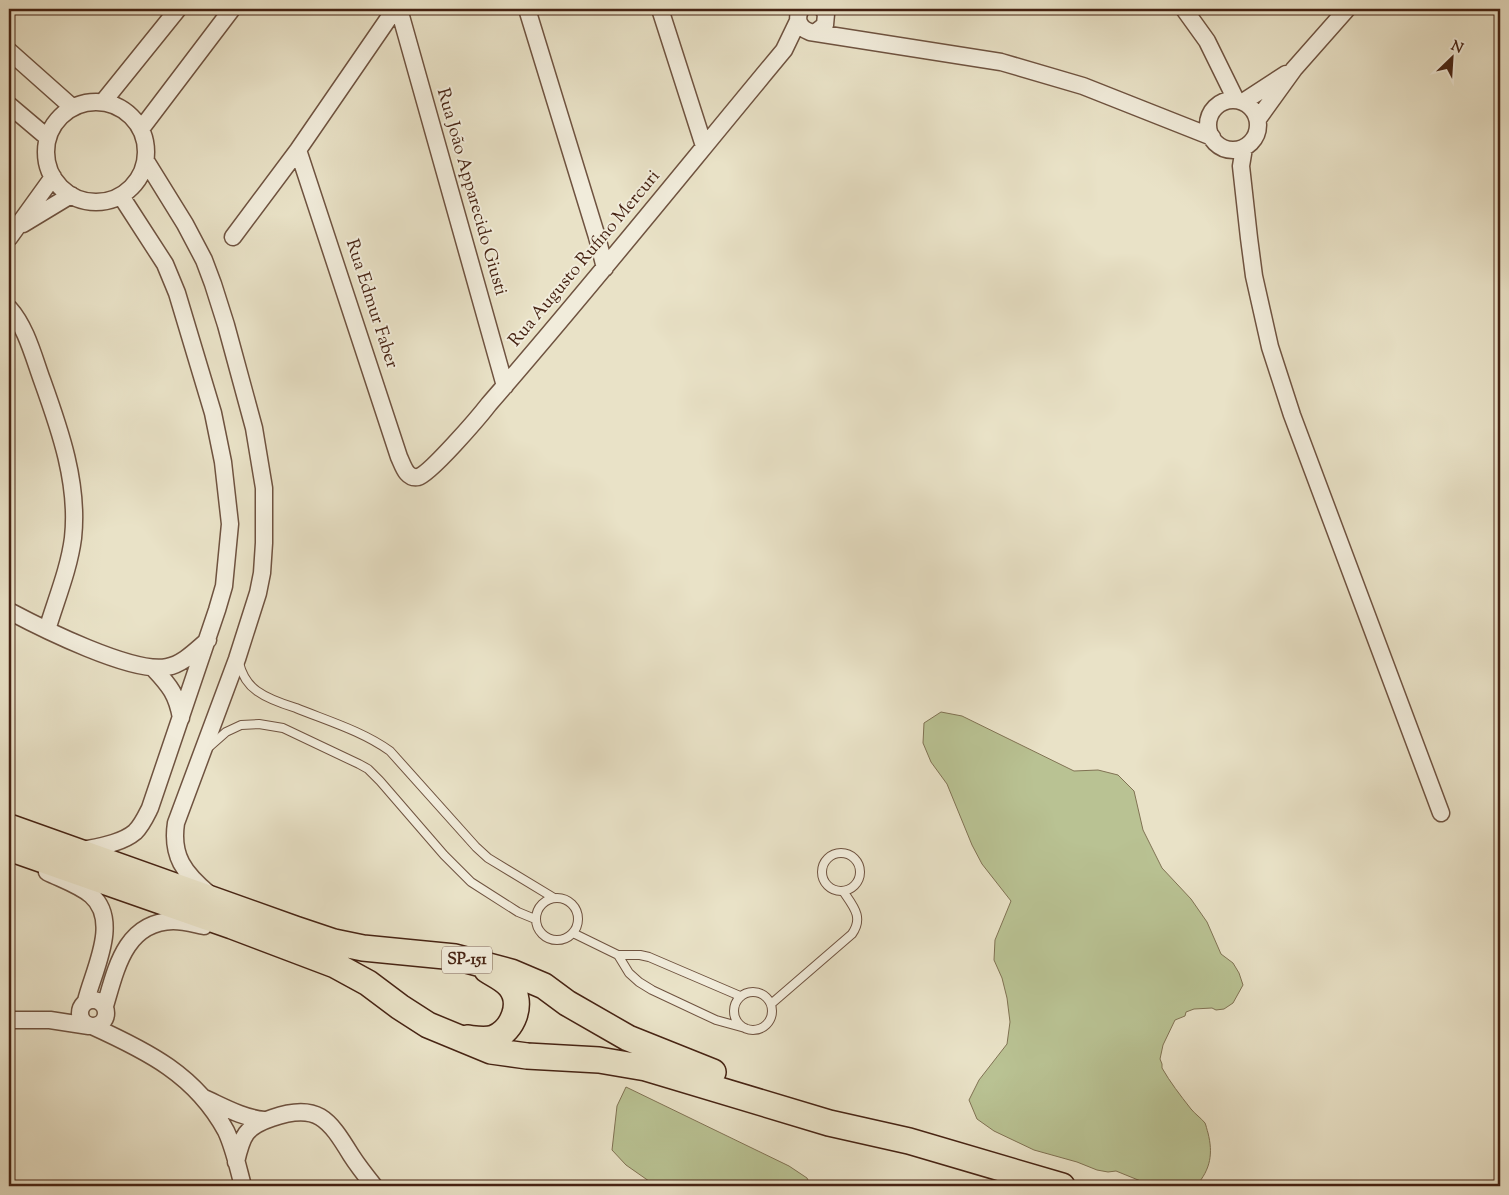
<svg xmlns="http://www.w3.org/2000/svg" width="1509" height="1195" viewBox="0 0 1509 1195" font-family="'Sorts Mill Goudy',serif">
  <rect width="100%" height="100%" fill="#e9e2c7"/>
  <filter id="stains"><feTurbulence type="fractalNoise" baseFrequency=".004" numOctaves="4"/><feColorMatrix values="0 0 0 0 .2 0 0 0 0 .09 0 0 0 0 .02 0 0 0 .5 -.17"/></filter>
  <radialGradient id="worn" r=".72"><stop offset=".6" stop-color="#630" stop-opacity="0"/><stop offset="1" stop-color="#630" stop-opacity=".3"/></radialGradient>
  <path fill="#b9c293" stroke="#807253" d="M941,712l21,4 112,55 24,-1 20,5 16,16 9,39 19,38 29,31 16,23 14,32 12,9 6,10 4,12 -10,18 -9,6 -8,1 -4,-2 -18,1 -8,3 -1,4 -10,4 -12,25 -3,14 2,5v4c8,14 18,27 29,41 4,5 10,9 14,14 1,2 2,7 3,10 5,20 3,36 -12,53h-43l-37,-15 -8,1 -11,-2 -20,-8 -43,-12 -40,-19 -17,-12 -8,-19 10,-20 28,-36 3,-22 -3,-24 -5,-20 -8,-18 1,-20 16,-39 -29,-37 -10,-19 -25,-61 -16,-22 -8,-19 1,-20z
    M626,1087l163,79 18,12 4,8h-155l-30,-21 -14,-15 5,-44z"/>
  <g fill="none" stroke-linecap="round" stroke-linejoin="round">
    <g stroke="#6f5340" stroke-width="10">
      <path id="lane" d="M239,663c3,12 8,21 18,28 11,8 26,13 39,17 32,13 66,23 94,43l86,96 12,11 66,40
        M209,747l17,-15 15,-7 18,-1 24,4 76,36 9,5 12,12 64,74 27,27 47,30 17,7
        M822 872a19 19 0 1 1 38 0a19 19 0 1 1-38 0Z
        M536 919a21 21 0 1 1 42 0a21 21 0 1 1-42 0Z
        M573,933l45,22 11,18 10,9 13,8 64,30 29,8
        M618,955h22l9,2 91,39
        M734 1011a19 19 0 1 1 38 0a19 19 0 1 1-38 0Z
        M771,1004l81,-70c12,-17 1,-28 -9,-43"/>
    </g>
    <g stroke="#6f5340" stroke-width="19">
      <path id="street" d="M399,9l106,377
        M527,9l70,228 8,31
        M660,9l44,137
        M801,9c-6,10 -2,19 9,23l191,30 82,24 129,51
        M1184,9l23,32 29,59
        M816,32l9,-7 1,-11 -3,-5
        M9,51l63,56
        M1208 125a25 25 0 1 1 50 0a25 25 0 1 1-50 0Z
        M46 152a50 50 0 1 1 100 0a50 50 0 1 1-100 0Z
        M103,102l75,-93
        M1243,102l43,-28
        M9,105l39,33
        M1258,119l36,-50 53,-60
        M141,129l91,-120
        M1244,148l-3,18 8,72 5,38 16,71 22,68 149,398
        M298,150l101,307c4,8 7,22 19,20 12,-3 61,-60 71,-73 101,-116 197,-236 295,-354l14,-29
        M146,161l39,63 19,36 9,24 13,41 28,103 10,60v55l-2,30 -4,20 -21,66 -61,164c-5,33 8,50 33,71
        M23,224l48,-29
        M233,237l65,-87 97,-141
        M9,238l44,-61
        M9,308c17,19 24,47 33,72 18,50 37,104 31,158 -4,31 -17,62 -26,92
        M9,611c32,17 124,63 158,56 16,-3 28,-16 41,-27
        M154,669c16,17 23,26 27,49
        M78,851c18,-4 43,-7 57,-19 7,-7 11,-16 15,-24l67,-198 7,-24 6,-62 -7,-62 -10,-49 -36,-120 -12,-29 -44,-68
        M47,872c14,7 32,13 44,23 30,26 2,76 -5,106
        M80 1013a13 13 0 1 1 26 0a13 13 0 1 1-26 0Z
        M105,1006c11,-37 20,-84 68,-85 11,0 21,3 31,5
        M9,1020h41l39,6
        M92,1026c55,25 104,49 134,105 8,17 12,37 17,55
        M204,1098c20,9 39,20 60,22
        M236,1162c6,-26 9,-35 36,-44 45,-16 57,1 79,37 7,11 15,21 23,31"/>
    </g>
    <g stroke="#462313" stroke-width="28">
      <path id="primary" d="M9,827l286,102 39,13 29,6 92,9 56,15 33,14 23,17 61,35 85,34
        M9,848l223,78 103,39 33,18 32,24 28,18 63,26 36,5 72,4 47,8 183,55 80,18 153,45
        M467,1038c9,1 18,3 27,0 19,-8 30,-35 16,-52 -6,-7 -15,-11 -23,-16"/>
    </g>
    <use href="#lane" stroke="#f1ecdb" stroke-width="8"/>
    <use href="#street" stroke="#f1ecdb" stroke-width="16"/>
    <use href="#primary" stroke="#e9e2c7" stroke-width="25"/>
  </g>
  <g text-anchor="middle" dominant-baseline="central" stroke-width="4" stroke-linejoin="round" paint-order="stroke">
    <rect fill="#f1ecdb" stroke="#795f4f" stroke-width="1" x="442" y="946.5" width="50" height="27" rx="4"/>
    <g font-size="16" font-weight="bold" fill="#462313">
      <text x="467" y="960">SP-151</text>
    </g>
    <g font-size="18" fill="#462313" stroke="#f1ecdb">
      <text transform="translate(471 192) rotate(74)">Rua João Apparecido Giusti</text>
      <text transform="translate(585 259) rotate(-50)">Rua Augusto Rufino Mercuri</text>
      <text transform="translate(371 304) rotate(72)">Rua Edmur Faber</text>
    </g>
  </g>
  <rect width="1509" height="1195" fill="none" stroke="#e9e2c7" stroke-width="30"/>
  <rect x="10" y="10" width="1489" height="1175" fill="none" stroke="#462313" stroke-width="2.5"/>
  <rect x="15" y="15" width="1479" height="1165" fill="none" stroke="#462313"/>
  <g transform="translate(1452 58) rotate(25)" stroke="#f1ecdb" stroke-width="4" paint-order="stroke">
  <path d="M0-4L9 19L0 12L-9 19Z" fill="#462313"/>
  <text y="-8" font-size="14" font-weight="bold" text-anchor="middle" fill="#462313">N</text>
  </g>
  <rect width="100%" height="100%" filter="url(#stains)"/>
  <rect width="100%" height="100%" fill="url(#worn)"/>
</svg>
